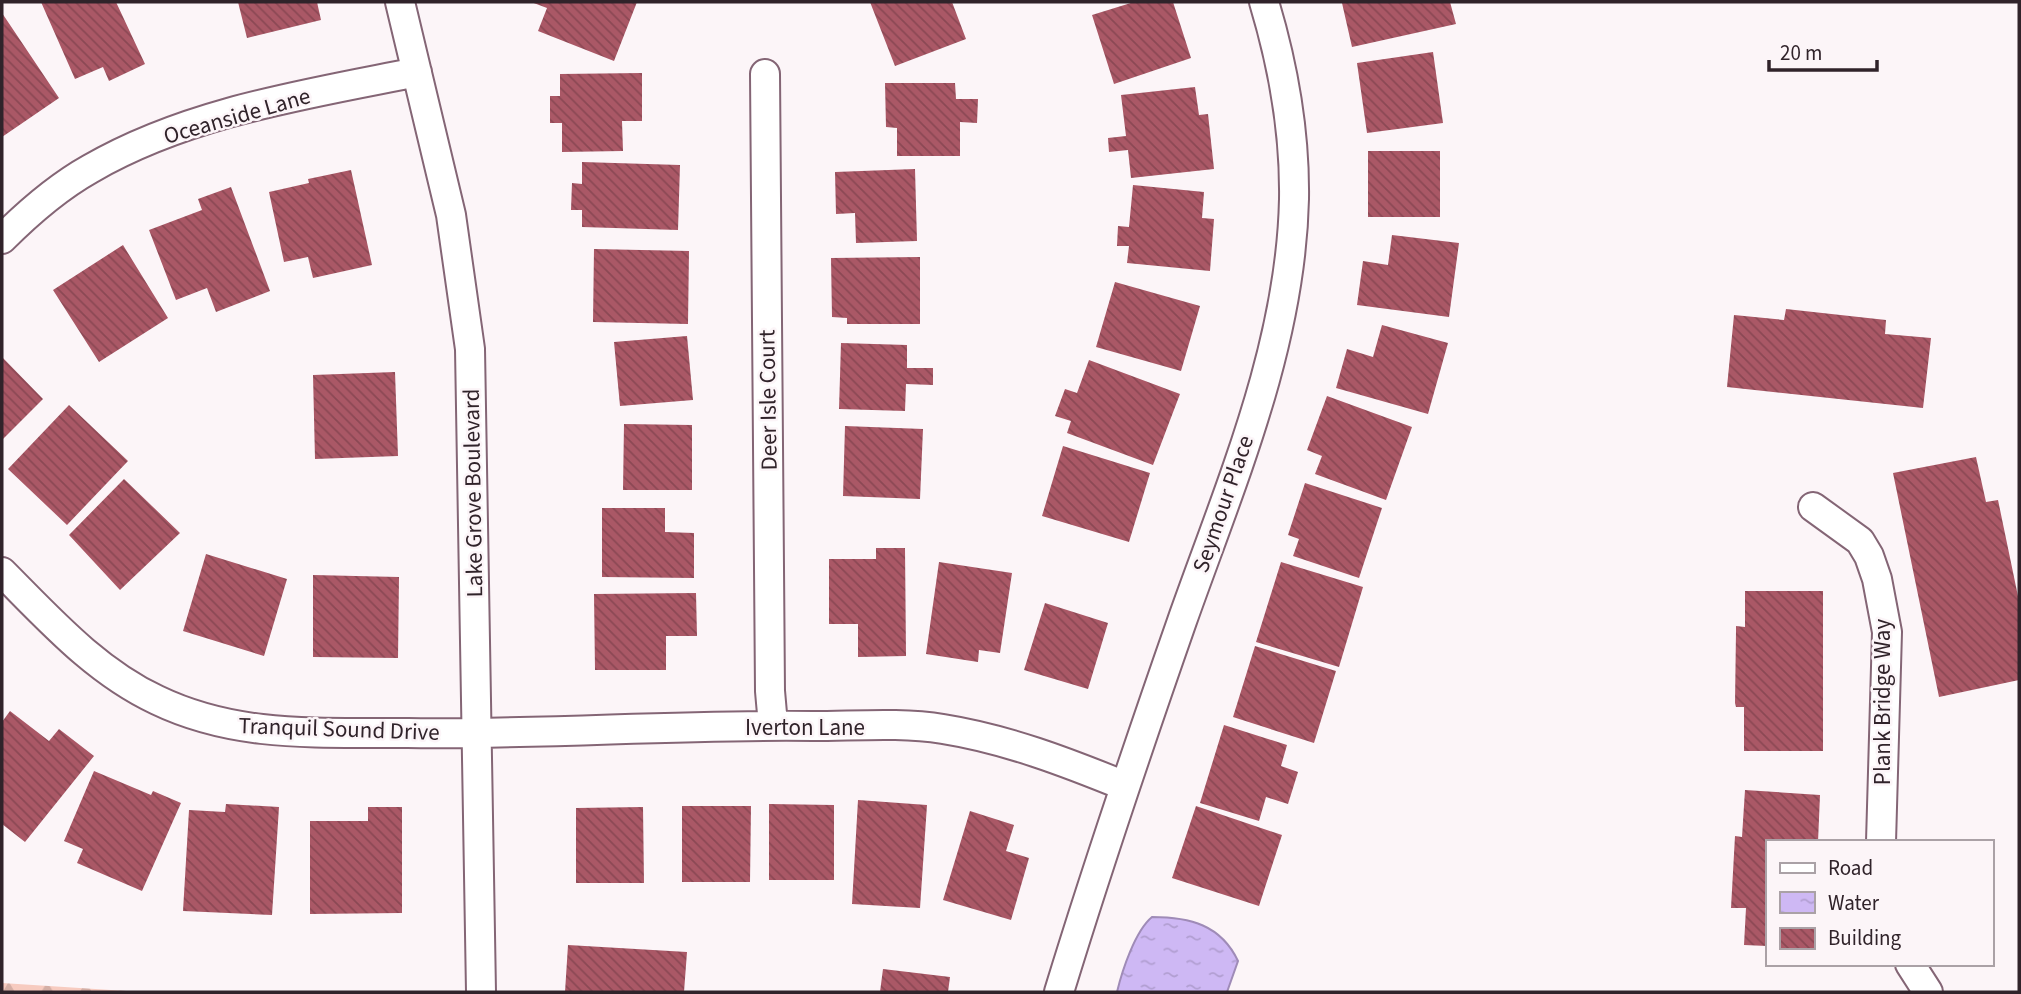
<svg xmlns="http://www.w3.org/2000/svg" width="2021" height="994" viewBox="0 0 2021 994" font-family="'Source Sans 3',sans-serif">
  <defs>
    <pattern id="forest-firs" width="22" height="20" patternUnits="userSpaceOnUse" patternTransform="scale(1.75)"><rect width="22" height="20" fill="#f7cbc0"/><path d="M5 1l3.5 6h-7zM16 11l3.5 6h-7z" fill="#d4aea5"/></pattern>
    <pattern id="water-ripples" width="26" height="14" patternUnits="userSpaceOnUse" patternTransform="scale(1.75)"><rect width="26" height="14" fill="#ceb8f4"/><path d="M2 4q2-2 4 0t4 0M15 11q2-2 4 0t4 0" fill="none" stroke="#b19ed1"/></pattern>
    <pattern id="building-back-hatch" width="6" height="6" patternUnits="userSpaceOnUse" patternTransform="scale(1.75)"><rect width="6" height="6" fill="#aa5866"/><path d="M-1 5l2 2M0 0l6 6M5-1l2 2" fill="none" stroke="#8b4854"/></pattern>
  </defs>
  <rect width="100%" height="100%" fill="#fcf5f8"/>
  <path fill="url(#forest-firs)" d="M2,983l140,9h-140z"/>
  <path fill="url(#water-ripples)" stroke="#9f8bb7" stroke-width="2" d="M1152,917c38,0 69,8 86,44l-11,31h-110c5,-21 18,-61 35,-75z"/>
  <path fill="url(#building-back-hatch)" d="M41,2h75l29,62 -36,17 -6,-14 -28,12z
    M238,2h79l4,18 -74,18z
    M531,2h106l-23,59 -76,-30 9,-23z
    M870,2h82l14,37 -71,27z
    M1134,2h39l18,56 -77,26 -22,-69z
    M1347,2h103l6,22 -104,23 -10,-44z
    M2,13l57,85 -57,39z
    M1433,52l10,71 -76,10 -10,-70z
    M642,73v48h-20l1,30 -61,1v-29h-12v-27h10v-22z
    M885,83h70l1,16h22l-1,24 -17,-1v34h-63v-28l-11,-1z
    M1195,87l4,28 9,-1 6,55 -83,9 -3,-28 -19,2 -1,-14 18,-2 -5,-41z
    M1368,151h72v66h-72z
    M582,162l98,3 -2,65 -96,-3v-17h-11l1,-27 10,1z
    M915,169l2,72 -61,2 -1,-30 -19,1 -1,-42z
    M351,170l21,95 -59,13 -5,-21 -24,5 -15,-70 40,-9 -1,-4z
    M1133,185l71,7 -2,26 12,1 -4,52 -83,-8 2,-17h-12l1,-20 11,1z
    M231,187l39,104 -54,21 -9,-24 -31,12 -27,-70 53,-20 -4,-11z
    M1392,235l67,8 -10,74 -92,-12 6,-44 25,4z
    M123,245l45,73 -69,44 -46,-72z
    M594,249l95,2 -1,73 -95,-2z
    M920,257v67h-73v-6l-15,-1 -1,-59z
    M1115,282l85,24 -19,65 -85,-24z
    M1786,309l100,11 -1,14 46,4 -8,70 -196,-21 7,-72 50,5z
    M1382,325l66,18 -20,71 -92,-26 11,-39 26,8z
    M687,336l6,64 -73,6 -6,-64z
    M841,343l66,2v23h26v17l-27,-1 -1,27 -66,-2z
    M2,357l41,42 -41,41z
    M1089,360l91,34 -27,71 -86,-32 4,-12 -16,-5 10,-27 12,4z
    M395,372l3,84 -83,3 -2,-84z
    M1327,396l85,31 -26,73 -71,-26 7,-18 -15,-6z
    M69,405l59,56 -61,64 -59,-56z
    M624,424l68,1v65h-69z
    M845,426l78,3 -3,70 -77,-3z
    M1063,446l87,27 -21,69 -87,-26z
    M1976,457l10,45 12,-2 21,101v79l-80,17 -46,-224z
    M124,479l56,54 -60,57 -51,-55z
    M1305,483l77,25 -23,70 -66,-22 6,-17 -11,-4z
    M602,508h63v24l29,1v45l-92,-1z
    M876,548h29l1,108 -48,1v-33h-29v-65h47z
    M206,554l81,25 -23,77 -81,-25z
    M939,562l73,11 -12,80 -21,-3 -1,12 -52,-8z
    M1281,562l82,25 -24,80 -83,-25z
    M313,575l86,2 -1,81 -85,-1z
    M1745,591h78v160h-79v-44h-8l-1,-4 1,-72v-5l9,1z
    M696,593l1,43h-31v34h-71l-1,-76z
    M1045,603l63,20 -20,66 -64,-19z
    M1255,646l81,25 -22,72 -81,-26z
    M10,711l39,30 10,-12 35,27 -69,86 -23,-18v-102z
    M1224,725l63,20 -6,21 17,6 -10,32 -22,-7 -7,24 -59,-18z
    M94,771l57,24 2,-4 28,12 -39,88 -65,-28 6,-14 -19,-8z
    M1745,790l75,5 -2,47h-51v104l-23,-1 2,-37h-15l4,-72 7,1z
    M858,800l69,5 -7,103 -68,-4z
    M226,804l53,3 -7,108 -89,-4 6,-101 36,2z
    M769,804l65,1v75h-65z
    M682,806h69l-1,76h-68z
    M1196,806l86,29 -23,71 -87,-28z
    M368,807h34v106l-92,1v-93h58z
    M643,807l1,76h-68v-75z
    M970,811l44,14 -8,26 23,7 -18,62 -68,-20z
    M568,945l119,7 -3,40h-119z
    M883,969l67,8 -2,15h-68z"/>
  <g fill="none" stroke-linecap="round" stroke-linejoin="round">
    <g stroke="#846575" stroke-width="32">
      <path id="street" d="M400,2l51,213 19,134 11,643
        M765,74l5,617 3,34
        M2,239c26,-26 56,-52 88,-70 98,-57 217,-75 327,-97
        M1813,507l47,34 9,15 8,23 10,53 -6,210
        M2,572c47,47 93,99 155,128 81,39 164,32 251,33 135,2 270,-9 405,-7 42,0 88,-4 130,3 63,10 123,33 182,57
        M1910,964l18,28
        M1059,992c38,-124 80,-248 123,-371 48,-136 109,-275 112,-422 1,-66 -11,-134 -30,-197"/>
    </g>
    <use href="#street" stroke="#fff" stroke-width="28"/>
  </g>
  <g text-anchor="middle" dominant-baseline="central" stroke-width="5" stroke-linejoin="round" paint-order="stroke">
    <g font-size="23" fill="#30232a" stroke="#fcf5f8">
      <text transform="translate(237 116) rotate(-16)">Oceanside Lane</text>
      <text transform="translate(768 400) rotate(-91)">Deer Isle Court</text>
      <text transform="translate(473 493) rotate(-91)">Lake Grove Boulevard</text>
      <text transform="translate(1223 504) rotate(-71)">Seymour Place</text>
      <text transform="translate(1882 702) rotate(-90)">Plank Bridge Way</text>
      <text x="805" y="727">Iverton Lane</text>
      <text transform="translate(339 729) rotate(2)">Tranquil Sound Drive</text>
    </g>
  </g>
  <rect width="2021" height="994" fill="none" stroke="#30232a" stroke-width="7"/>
  <rect x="1766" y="840" width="228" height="126" fill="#fcf5f8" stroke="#aaa1a6" stroke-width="2"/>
  <rect x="1780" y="863" width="35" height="10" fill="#ffffff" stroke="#aaa1a6" stroke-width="2"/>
  <text x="1828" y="875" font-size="21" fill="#30232a">Road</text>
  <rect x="1780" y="892" width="35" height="21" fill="url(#water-ripples)" stroke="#aaa1a6" stroke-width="2"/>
  <text x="1828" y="910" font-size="21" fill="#30232a">Water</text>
  <rect x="1780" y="928" width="35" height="21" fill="url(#building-back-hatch)" stroke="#aaa1a6" stroke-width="2"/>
  <text x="1828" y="945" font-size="21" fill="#30232a">Building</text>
  <path d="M1769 60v10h108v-10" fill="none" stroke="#30232a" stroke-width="3.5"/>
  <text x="1780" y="60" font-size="21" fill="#30232a" stroke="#fcf5f8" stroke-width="5" paint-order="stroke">20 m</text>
</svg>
